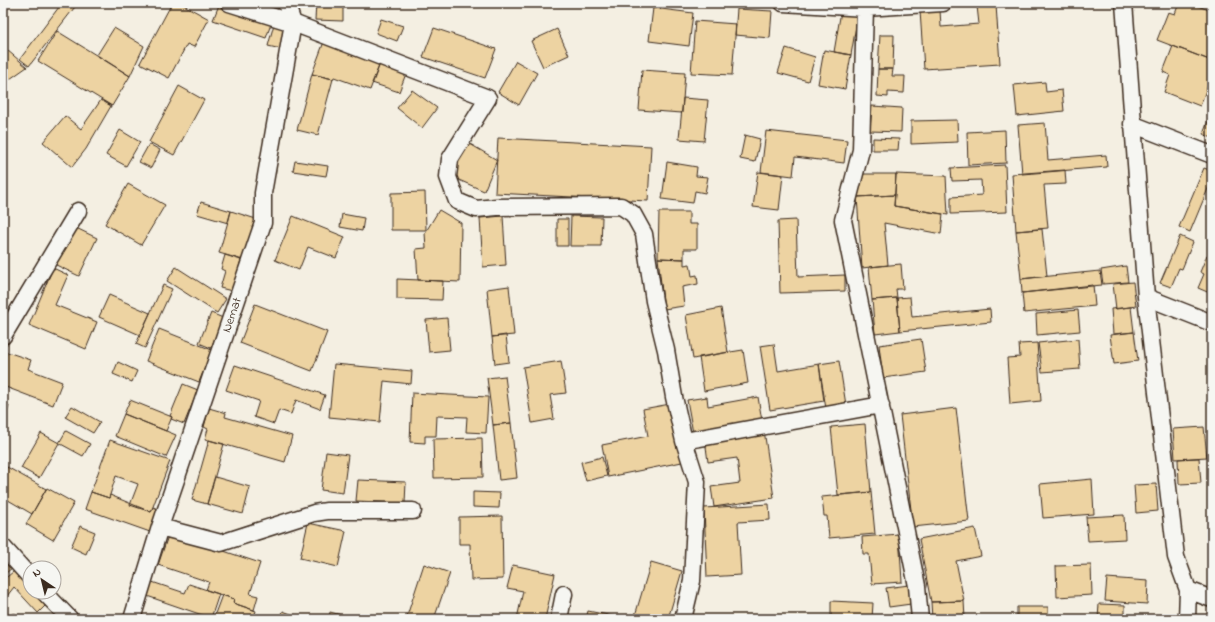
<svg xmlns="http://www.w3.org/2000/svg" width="1215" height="622" viewBox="0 0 1215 622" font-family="'Indie Flower',sans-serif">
  <rect width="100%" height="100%" fill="#f4efe2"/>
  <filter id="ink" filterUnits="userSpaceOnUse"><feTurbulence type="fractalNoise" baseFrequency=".025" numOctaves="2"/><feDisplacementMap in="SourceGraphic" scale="8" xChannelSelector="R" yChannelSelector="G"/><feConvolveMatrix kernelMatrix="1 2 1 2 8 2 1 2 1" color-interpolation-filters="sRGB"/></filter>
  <g filter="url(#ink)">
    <path fill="#edd3a2" stroke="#3b2a1e" d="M62,3h16l-49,63 -9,-7z
      M172,3h8l29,16 -15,28 -7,-3 -18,34 -29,-15z
      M316,3h27v18l-28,-1z
      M1179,3h10l23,8v50l-55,-21 11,-28 7,2z
      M219,5l52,19 -5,14 -53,-18z
      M996,5l4,59 -76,5 -4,-58 20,-1 1,17 38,-3 -2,-18z
      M653,8l40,5 -4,33 -40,-5z
      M737,9l35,2 -2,27 -35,-3z
      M841,11l17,3 -7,41 -17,-3z
      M381,19l22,7 -6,15 -21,-8z
      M695,21l41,3 -4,51 -41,-2z
      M274,24l13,3 -6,22 -13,-3z
      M114,28l30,18 -14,30 -33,-21z
      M434,28l62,21 -11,29 -62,-21z
      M557,29l12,26 -26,12 -12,-26z
      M57,31l73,45 -18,30 -74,-45z
      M880,35h14l-1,34h-15z
      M325,39l56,22 -11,29 -36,-13 -1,2 -21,-5z
      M1173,46l39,15v25l-4,-1 -8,21 -36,-14 6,-17 -7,-3z
      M786,48l29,9 -7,24 -30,-8z
      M7,50l20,17 -20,14 -4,-7v-21z
      M824,50l27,5 -6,34 -27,-5z
      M381,61l26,10 -8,21 -27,-9z
      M516,61l21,12 -18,32 -21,-13z
      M878,69h15l-1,7h13l-1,17 -16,-1v5l-11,-1z
      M642,70l43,3 -3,40 -43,-3z
      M312,74l21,5 -15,56 -21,-5z
      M1045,82l1,10 16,-2 2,21 -47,5 -3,-31z
      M179,86l25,14 -30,55 -25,-13z
      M412,90l25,18 -15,20 -25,-20z
      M683,98l25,2 -4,41 -25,-2z
      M101,100l10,6 -25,43 -14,18 -29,-25 22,-26 16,13z
      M872,106l30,2 -1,24 -31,-1z
      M1212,111v27l-9,-4z
      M957,120l1,22 -47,2v-23z
      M1045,123l3,37 58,-5 1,12 -85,7 -4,-49z
      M120,130l20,12 -14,24 -20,-11z
      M1005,130l1,33 -38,2 -1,-33z
      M766,131l81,9 -3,23 -49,-6 -2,19 -32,-4z
      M745,135l15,4 -5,23 -15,-3z
      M498,138l153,8 -3,55 -153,-8z
      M873,138l26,1 -1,11h-25z
      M465,141l32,19 -13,31 -32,-14v-11z
      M149,144l11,6 -9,18 -12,-6z
      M295,161l33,5 -2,10 -33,-5z
      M667,162l30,5 -1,9 12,1 -3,16 -10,-2 -2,12 -31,-4z
      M1005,165l2,47 -56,2v-17l31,-2 -1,-15 -29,1 -1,-13z
      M1204,168l8,3v8l-22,53 -11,-5z
      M1065,170l1,14 -22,1 4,43 -32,3 -4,-57z
      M758,172l25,3 -4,35 -26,-3z
      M861,174h35l-1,21 -38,2z
      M896,174l50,2 2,39 -54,-9z
      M128,184l37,21 -24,40 -36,-21z
      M425,192l1,38h-35v-37z
      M895,195l-1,11 49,8 -2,20 -57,-11 4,42 -26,3 -5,-71z
      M201,202l30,9 -3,12 -31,-9z
      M439,210l22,13 -1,59 -42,-2 -2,-31 10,-1 -1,-15z
      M231,211l25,8 -13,41 -24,-7z
      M659,212h30v12h8v25h-13v10l-26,-1z
      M342,214l22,4 -2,13 -22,-4z
      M293,216l52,21 -9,21 -28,-11 -9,23 -24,-10z
      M503,216l3,49 -23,2 -3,-49z
      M571,216l31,1 -1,29h-31z
      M557,219h11v27h-11z
      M796,220l2,57 47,-2v16l-65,2 -2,-72z
      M72,226l25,12 -18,38 -25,-12z
      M1042,229l5,47 -26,3 -5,-48z
      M1180,236l13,6 -11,27 -3,-1 -8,19 -11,-4z
      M225,255l16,5 -9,31 -12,-3 5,-17 -4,-2z
      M1207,255l5,2v37l-14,-6 6,-14 -4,-2z
      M658,258l26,1v6l6,-1 2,12 5,-1 1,9 -16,3 2,19 -20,3z
      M901,264l2,25h-7l1,9 -25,2 -3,-33z
      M1126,266l2,16 -25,2 -2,-14z
      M176,267l50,32 -9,14 -50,-32z
      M53,268l15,7 -13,30 42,17 -11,27 -57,-24z
      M1100,271l2,14 -80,8 -1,-14z
      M397,279l46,2 -1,19 -45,-1z
      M1133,282l3,24 -20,3 -3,-25z
      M163,285l9,4 -27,59 -9,-4z
      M1093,285l2,21 -71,7 -2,-20z
      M509,286l5,49 -22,2 -5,-48z
      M109,295l41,18 -10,22 -41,-18z
      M910,297l2,20 78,-8 1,13 -91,9 -3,-33z
      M897,298l3,33 -25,3 -3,-34z
      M255,304l72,28 -15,39 -72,-28z
      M1131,307l3,25 -21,2 -2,-25z
      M721,308l7,44 -35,7 -7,-44z
      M1078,310l2,21 -43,4 -1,-21z
      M211,313l12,5 -12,30 -12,-5z
      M447,318l3,32 -21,2 -3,-32z
      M159,329l53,21 -13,32 -53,-21z
      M1134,332l4,29 -24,3 -4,-29z
      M506,335l3,27 -14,2 -3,-27z
      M921,339l5,33 -43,6 -4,-33z
      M1078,339l2,30 -38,3 -4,-29z
      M1037,343l4,58 -31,3 -3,-46 13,-1 -1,-13z
      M774,344l4,27 41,-7 5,37 -54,9 -10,-64z
      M743,350l5,33 -44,8 -5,-34z
      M7,352l24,8 -3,9 34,13 -9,23 -50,-19v-24z
      M561,361l5,32 -16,2 4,24 -22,4 -9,-56z
      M839,361l7,44 -20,4 -7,-45z
      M118,362l19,9 -5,11 -19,-8z
      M334,364l78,7 -1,13 -27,-3 -4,41 -51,-5z
      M235,365l90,30 -5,14 -24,-9 -5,14 -12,-4 -5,14 -20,-7 5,-16 -33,-11z
      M505,376l6,47 -18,2 -6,-47z
      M183,384l15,6 -14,34 -13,-5 1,-2 -2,-1z
      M412,393l76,4 -2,36 -20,-1 1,-15 -30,-1 -1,20h-11v7l-15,-1z
      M707,397l1,9 50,-9 4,24 -69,12 -6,-33z
      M130,400l42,17 -6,14 -42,-17z
      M670,404l12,58 -74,15 -6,-32 46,-9 -5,-27z
      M3,405l6,1 -6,20z
      M72,406l28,16 -7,11 -28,-16z
      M209,408l17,5 -1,4 67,19 -7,26 -80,-23 3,-10 -4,-2z
      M956,408l13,113 -56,6 -13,-112z
      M124,414l52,21 -10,22 -51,-21z
      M511,423l6,55 -18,2 -6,-55z
      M865,424l6,68 -33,3 -7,-68z
      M1204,427l3,30 -32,2 -2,-30z
      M764,430l10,68 -60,9 -3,-20 29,-4 -3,-25 -29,4 -3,-23z
      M66,431l24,13 -7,12 -24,-13z
      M41,433l18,10 -20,35 -18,-10z
      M482,438l1,39 -49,1 -1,-39z
      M110,440l60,21 -19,51 -21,-7 8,-21 -22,-8 -7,22 -18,-6z
      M209,440l15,4 -17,60 -15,-4z
      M326,452l22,3 -5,38 -22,-3z
      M602,457l5,19 -21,5 -5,-19z
      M1199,458l2,25 -22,1 -1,-25z
      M7,467l39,22 -14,25 -29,-17v-23z
      M215,477l35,10 -7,27 -36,-10z
      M1092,479l2,35 -51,4 -3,-34z
      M358,480l48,2 -1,21 -49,-2z
      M1156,484l2,27 -22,2 -2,-28z
      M47,488l27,15 -21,37 -27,-16z
      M91,492l18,6 1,-3 41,17 2,-5 5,2 -8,23 -65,-23z
      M473,492l27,1 -1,15 -26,-1z
      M871,492l4,42 -46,4 -2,-22h-3l-2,-19z
      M769,504l1,16 -32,2 3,53 -34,2 -3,-69z
      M1124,515l1,24 -37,2 -2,-24z
      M502,516l1,63 -32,1 -1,-36h-11v-27z
      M308,523l38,8 -8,36 -38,-9z
      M80,526l15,6 -9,22 -15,-7z
      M975,528l6,28 -25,5 8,40 -33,1 -12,-63z
      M169,533l91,30 -10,31 8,2 -4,14 -21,-7 1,-4 -28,-9 3,-8 -51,-17z
      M899,534l3,48 -30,2 -3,-30h-6l-1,-17z
      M3,552l12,13 -10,9 -2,-2z
      M651,562l31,9 -14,48h-34z
      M424,564l26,9 -16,46h-28z
      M513,565l42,9 -10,45h-28l6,-28 -16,-3z
      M1091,565l1,30 -35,2 -1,-31z
      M18,568l12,14v10h8l10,11 -10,10 -24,-26 -7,9 -4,-3v-13z
      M1107,578l41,3 -1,23 -42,-3z
      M152,582l33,11 4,-9 30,10 -8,24 -64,-22z
      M909,585l2,19 -22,3 -3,-19z
      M222,595l12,4 -1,4 23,8 -3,8h-40z
      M831,601l42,2 -1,16h-41z
      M964,601l1,18h-33l-1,-17z
      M1099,604l26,1v14h-27z
      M1017,607h31v12h-31z
      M283,611l21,8h-24z
      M588,611l40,8h-42z
      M330,612l19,5v2h-20z
      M13,613l16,6h-18z"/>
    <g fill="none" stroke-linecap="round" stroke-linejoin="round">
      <g stroke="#3b2a1e" stroke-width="19">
        <path id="minor" d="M229,3l64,20 195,75 -38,61 -2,18 9,24 19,8 21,-2 124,-1 12,8 11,20 10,67 12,49 8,47 10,44 13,41 -5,99 -9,38
          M783,3l82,5 -4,142 -18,70 74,366 3,33
          M1124,3l22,294 30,260 12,33 -1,29
          M865,8l78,-5
          M1132,124l80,31
          M1146,297l66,26
          M3,336l75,-125
          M684,441l197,-36
          M160,527l61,16 93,-30 13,-2h86
          M3,547l27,30
          M1188,590l24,9
          M44,592l26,27
          M132,619l28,-92 103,-304v-30l30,-170 -7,-20
          M559,619l5,-25"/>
      </g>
      <use href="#minor" stroke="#f6f6f2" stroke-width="16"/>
    </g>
  </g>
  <g text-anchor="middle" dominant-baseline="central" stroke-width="3" stroke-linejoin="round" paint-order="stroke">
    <g font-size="13" fill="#3b2a1e" stroke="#f6f6f2">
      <text transform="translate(232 315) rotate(-71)">Nemat</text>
    </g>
  </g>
  <rect width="1215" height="622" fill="none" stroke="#f6f6f2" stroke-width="16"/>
  <rect x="8" y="8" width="1199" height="606" fill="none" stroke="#3b2a1e" stroke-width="1.5" filter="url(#ink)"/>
  <g transform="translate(42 580) rotate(325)"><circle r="19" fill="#f6f6f2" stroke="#aba49d"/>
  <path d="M0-3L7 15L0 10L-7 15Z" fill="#3b2a1e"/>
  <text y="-6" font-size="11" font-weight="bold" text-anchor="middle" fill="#3b2a1e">N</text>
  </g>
</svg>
